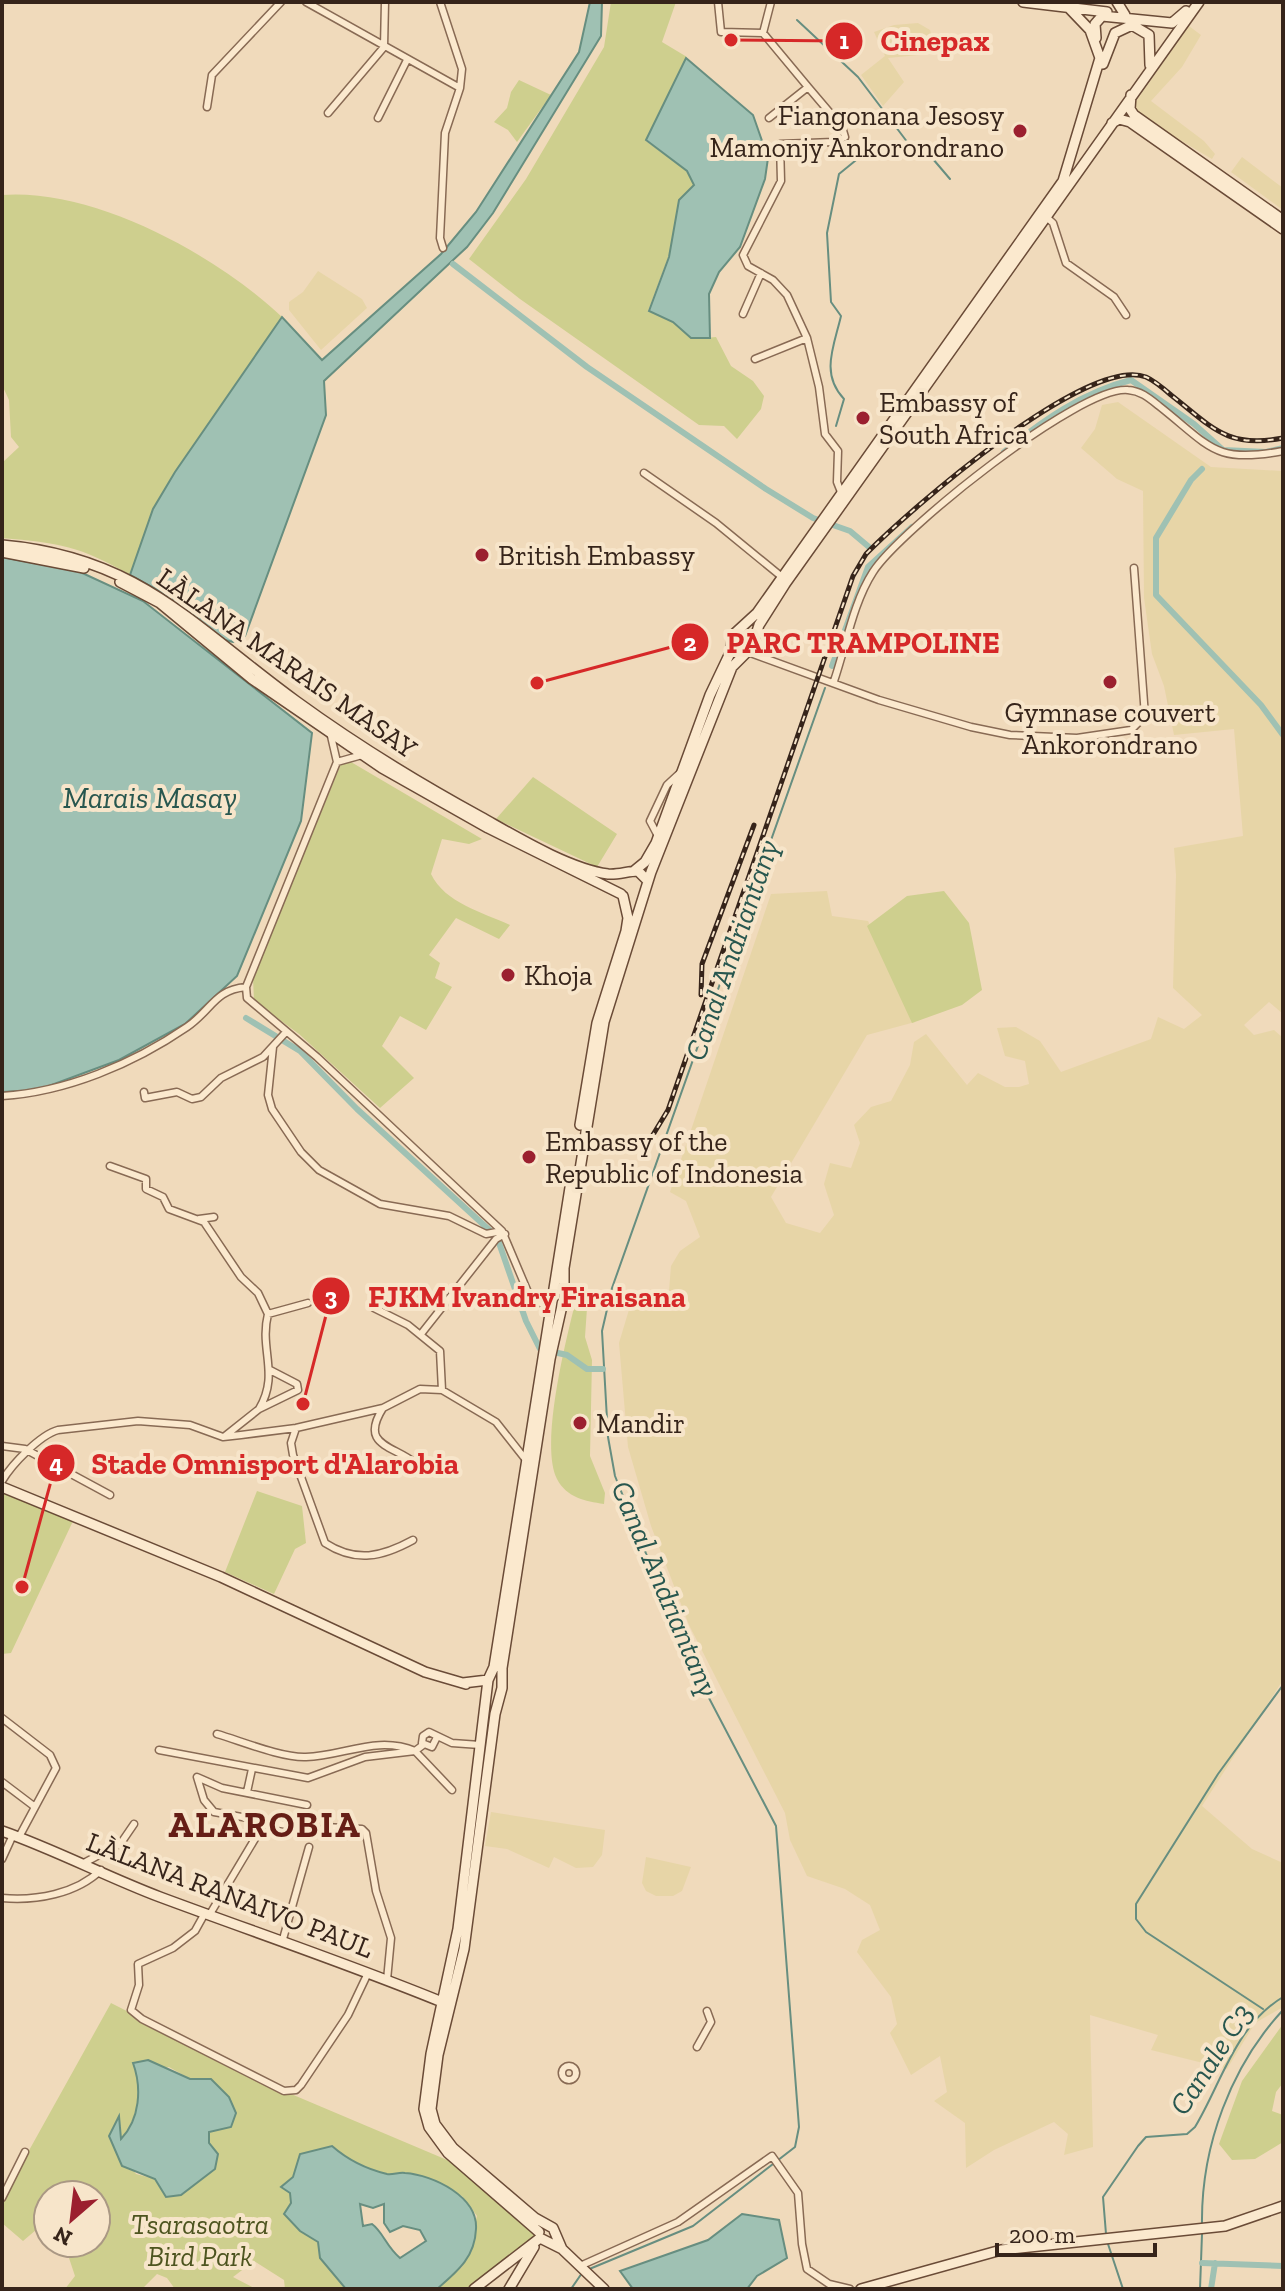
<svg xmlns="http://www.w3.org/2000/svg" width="1285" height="2291" viewBox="0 0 1285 2291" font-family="'Zilla Slab',serif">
  <rect width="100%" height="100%" fill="#f0dabb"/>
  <path fill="#e7d5a7" d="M918,23l12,7 2,8 -6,3 3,13 -41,4 16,24 -21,24 -22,-31 24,-19 -11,-24 20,-7z
    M1189,26l12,9 -19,32 -31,34 53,40 11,13 -3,5 -73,-43 -5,-12z
    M1242,157l41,31v22l-52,-38z
    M318,271l44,28 5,9 -46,42 -32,-40v-8l14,-10z
    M1118,402l93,65 72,4v543l-14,-12 -25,23 10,10 20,-5 9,8v642l-81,126 50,43 31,14v144l-28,16 -28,46 -76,-19 7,-15 -68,-20 3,132 -29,8 4,-21 -14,-12 -60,28 -28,18 -1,-45 -31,-22 13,-9 -7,-36 -29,19 -21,-42 7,-9 -6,-27 -34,-45 5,-12 18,-10 -10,-25 -25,-16 -38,-13 -17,-36 -5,-27 -96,-188 -38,-99 -23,-79 -9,-104 15,-50 35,-2 2,-25 9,-15 20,-14 -14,-36 -16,-9 101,-298 56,-3 5,25 36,5 47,101 -48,13 -96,162 15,26 34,10 14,-18 -10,-31 6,-21 21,5 9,-25 -6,-18 17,-18 20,-6 19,-36 4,-23 12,-8 41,51 11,-12 27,14h14l10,-3 -4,-23 -20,-5 -8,-28 19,-1 24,14 21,31 90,-33 7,-22 26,12 18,-14 -29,-27 3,-113 -2,-27 69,-12 -9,-107 -60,6 -10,-49 -12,-32 -8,-56 -1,-107 -26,-12 -36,-31 14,-19 7,-24z
    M491,1812l114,18 -3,25 -9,12 -17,1 -22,-11 -5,11 -42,-19 -22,-3z
    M646,1857l45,10 -9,24 -9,5h-17l-10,-5 -4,-8z"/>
  <path fill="#cecf8e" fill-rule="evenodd" d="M611,2h65l-14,40 25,15 -41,84 39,28 10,16 -16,16 -8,49 -23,61 25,11 20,17 23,-2 15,29 22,15 11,15 -3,13 -24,30 -13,-13 -25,-1 -179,-126 -51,-40 57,-80 78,-132z
    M519,80l32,15 -34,47 -9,-12 -14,-8 13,-14 4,-16z
    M2,195c93,-7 214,60 280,122l-107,155 -22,37 -23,66c-50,-29 -71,-32 -128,-37v-75l17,-16 -8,-10 -2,-37 -7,-15z
    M351,762l131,77 -13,5 -27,-5 -11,35c14,29 51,38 79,51l-11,14 -43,-21 -27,37 11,8 -5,15 17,9 -26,43 -26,-14 -18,30 32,32 -34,30 -81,-74 -45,-33 -1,-23 88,-214z
    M533,777l84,57 -20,33 -101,-48z
    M944,891l25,32 13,67 -20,15 -50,18 -45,-97 40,-30z
    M577,1296l10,12 -2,29 7,23 -2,96 15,37 -1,11c-19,-3 -37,-6 -47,-25 -18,-34 10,-144 20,-183z
    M257,1491l45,15 4,37 -11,6 -21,45 -49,-22z
    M2,1492l71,29 -62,132 -9,1z
    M111,2003l173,88 175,74 76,66 2,6 -63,52h-37l25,-22 15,-51 -15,-20 -59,-24 -14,3 -39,-13 -18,-15 -32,7 -9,49 -7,11 16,17 19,11 27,47h-61l-1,-9 -30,-19 -21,16 23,12h-81l-8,-11 -10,-4 -15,15h-77l10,-13 -11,-33h32v-48h-48v31l-5,-2 -20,17 -21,-18v-24zM169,2067l21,12h21l18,18 -20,35v11l-54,36 -19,-5 -27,-38 12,-10 -1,14c16,-19 22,-43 17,-67z
    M1283,2024v59l-7,9 -4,19 11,4v27l-28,17 -23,1 -13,-16 23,-63z"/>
  <path fill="#9fc1b3" stroke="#678e80" stroke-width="2" fill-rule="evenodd" d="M590,2h12l-1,34 -108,177 -26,34 -143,134 2,34 -81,221 -12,6 -12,-3 -49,-41 -42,-23 23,-66 22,-37 107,-155 40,43 119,-106 35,-42 103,-160z
    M686,58l67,57 15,43 -3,21 -25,68 -21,25 -10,22 1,44h-19l-18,-16 -24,-11 20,-54 10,-57 15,-15 -7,-14 -41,-31z
    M2,557l76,14 65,30 169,132 -11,88 -64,155 -52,48 -66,36 -81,30 -36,2z
    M148,2060l42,19h21l18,18 7,16 -5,14 -22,5v11l9,11 -3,15 -34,26 -15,2 -11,-18 -33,-13 -13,-30 10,-20 2,23c19,-20 21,-51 12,-76z
    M332,2146c16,14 34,23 55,28 6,1 12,-2 18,-1 29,2 73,24 71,56 -1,28 -18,42 -39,60h-91l-26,-31 -2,-16 -18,-11 -16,-17 7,-11 -1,-10 -9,-6 12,-10 7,-23zM360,2204l13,4 11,-4v19l6,9 13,-6 17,4 6,11 -26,17c-14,-12 -17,-26 -28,-34l-9,2z
    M742,2214l37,6 8,38 -30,18 -10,13h-114l-13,-18 88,-31z"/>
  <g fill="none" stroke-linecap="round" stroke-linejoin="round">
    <path stroke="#678e80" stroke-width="2" d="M797,20l61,57 50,66
      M836,426l8,-27c-24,-25 -10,-53 -3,-83l-10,-14 -4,-69 12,-59 27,-22 42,-9 19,9 23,27
      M1263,2009l-117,-77 -10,-13v-15l82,-130 65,-89
      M1202,2224c-1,-78 29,-158 81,-214
      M1106,2234l-3,-37 35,-51 8,-9 41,-3 8,-7c27,-45 40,-101 88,-130
      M1108,2244l15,45
      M587,2270l106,-44 102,-79 4,-20 -23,-301 -89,-170 -72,-180 -7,-39 -6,-106 10,-43 213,-600
      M571,2289l11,-16
      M1200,2289l2,-55"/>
    <path stroke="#9fc1b3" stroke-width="6" d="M453,264l134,103 179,122 47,29 37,13 19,16
      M1004,452c38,-31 79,-60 127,-72l63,44 29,26 43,2 17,-4
      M1202,469l-11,11 -35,58v57l105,110 22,30
      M832,666l36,-99 44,-40
      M246,1018l54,33 57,58 140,128 29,84 14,28 27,6 20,14h16
      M1202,2263l81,3
      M1211,2289l4,-26"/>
    <g stroke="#886a54" stroke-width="9">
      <path id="street" d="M306,2l154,86
        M440,2l22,67 -2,19 -15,45 -5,105 3,10
        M718,2l3,30 42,1
        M808,87l34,40 3,10 -11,5 -54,2 1,37 -38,74 5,11 25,14 14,15 20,43 12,49 6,47 13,17 -1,31 4,10
        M207,107l5,-32 69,-73
        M328,113l56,-66 1,-45
        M378,118l29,-58
        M769,118l39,-31 -45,-54 8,-31
        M1044,215l9,8 13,40 48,34 12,18
        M743,314l18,-41
        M755,359l52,-21
        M644,473l72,50 66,54
        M745,651l134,49 92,27 39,8 67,3 54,-8 14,-14 -11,-148
        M834,681c12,-35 19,-78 39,-109 26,-41 207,-187 255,-182 13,1 21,8 31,16 52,41 55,58 124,45
        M331,736l6,26 -91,225 1,11 70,59 185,174 28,66 21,12
        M337,762l25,-7
        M658,836l-8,-15 17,-36 14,-13
        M273,1047l-5,48 4,14 29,43 18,18 61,34 69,12 37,18 16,-3
        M144,1092l1,6 32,-6 15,7 9,-2 20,-19 42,-21 23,-25
        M2,1096c64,-4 131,-32 185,-69 25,-17 27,-37 59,-40
        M110,1166l36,13v10l17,8 6,12 35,13 37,55 17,16 10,21c-9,36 12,60 -9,95
        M199,1219l15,-2
        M374,1308l34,17 32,26 2,39
        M268,1314l40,-11
        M421,1334l75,-95 9,-5
        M383,1408c-24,38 10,37 32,55
        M296,1428l-5,15 2,12 32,88c31,20 57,14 88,-3
        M225,1436l34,-27 39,-19 -1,-6 -27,-14
        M2,1446l23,3 85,46
        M2,1481c10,-17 38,-46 56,-51l80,-9 52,4 33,12 18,-2 55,-7 87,-20 37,-19 22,1 54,32 30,38
        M2,1718l48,37 6,13 -37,69
        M217,1734c24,7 65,24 89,23 38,-1 71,-22 109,-6l8,-6
        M437,1737l-5,10 -10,-4 1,-7 6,-4 23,11 28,2
        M159,1750l149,28 57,-21 50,-6 37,39
        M2,1782l33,25
        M247,1792l5,-23
        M307,1805l-85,-17 -25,-11 7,23 10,12 106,19 5,-4 37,2 4,4 10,58 15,47 -4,42
        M2,1859l11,-24
        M84,1863l37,-20 13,-19
        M2,1898c34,3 74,-4 99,-28
        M205,1913l-10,18 -22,17 -35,16 1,21 -8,25 11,9 142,72 12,-1 5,-5 47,-70 20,-42
        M210,1914l55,-92
        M283,1939l26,-92
        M697,2047l14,-25 -4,-11
        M562 2073a7 7 0 1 1 14 0a7 7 0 1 1-14 0Z
        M2,2198l23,-46
        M580,2266l98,-44 94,-66 26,37 4,51 5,25 22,15 21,5"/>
    </g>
    <g stroke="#6a4b37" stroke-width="12">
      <path id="secondary" d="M1023,2l84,10
        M1117,2l8,13
        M1096,38l-1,-14 7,-8 70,7 14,-12
        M1103,64l12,-31 17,-8 17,10 1,30
        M1131,95l-1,14 4,6 149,105
        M1112,123l7,-4 11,3 153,107
        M2,545c137,12 191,81 294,156 59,43 121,81 185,116 34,19 88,52 127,57 10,1 20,-3 30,-3l10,10
        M2,552l82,16
        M120,582l40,21 92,76 130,89 106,60 133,66
        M634,871l11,-9 11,-19 54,-148 20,-42 3,-18 24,-22 306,-432 37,-123 -10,-28 -22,-23
        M580,1125l17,-102 29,-92 2,-13 -5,-22
        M2,1487l219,90 204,95 41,12
        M488,1680l-30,249 -27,125 -7,55 5,18 19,26 91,79
        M463,1683l25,-3 6,-13 78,-492
        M2,1831c54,19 105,46 158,66 94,35 189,67 282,105
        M540,2238l22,11 42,40
        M562,2249l-9,-21 -18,-10 -82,-70 -18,-24 -4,-15 7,-54 26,-106 31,-235 7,-26v-20l48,-309 14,-62v-29l40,-246 47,-150 81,-205 20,-20 7,-22 26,-41 414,-582
        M474,2289l66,-51
        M509,2289l25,-42
        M861,2289l140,-39 224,-24 58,-20"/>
    </g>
    <use href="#street" stroke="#fbe9ce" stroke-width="6"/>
    <use href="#secondary" stroke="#fbe9ce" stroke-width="9"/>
    <g stroke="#36241a" stroke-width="5">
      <path id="rail" d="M701,995l1,-31 52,-139
        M651,1138l17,-28 185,-534 13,-22c42,-43 222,-200 280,-177 9,4 17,11 25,18 41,32 56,54 112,43"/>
    </g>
    <use href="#rail" stroke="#f7e5ca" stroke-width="2" stroke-dasharray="6" stroke-linecap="butt"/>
  </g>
  <g fill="#9b202f" stroke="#f7e5ca" stroke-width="3">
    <circle cx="1020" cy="131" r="8"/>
    <circle cx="863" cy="418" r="8"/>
    <circle cx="482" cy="555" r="8"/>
    <circle cx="1110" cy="682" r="8"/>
    <circle cx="508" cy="975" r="8"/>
    <circle cx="529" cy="1157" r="8"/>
    <circle cx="580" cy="1423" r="8"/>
  </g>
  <g text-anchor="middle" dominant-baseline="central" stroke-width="8" stroke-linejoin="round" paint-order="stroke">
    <g font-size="28" fill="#36241a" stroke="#f7e5ca" text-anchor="start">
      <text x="1004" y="115" text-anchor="end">Fiangonana Jesosy<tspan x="1004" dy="32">Mamonjy Ankorondrano</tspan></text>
      <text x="879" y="402">Embassy of<tspan x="879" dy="32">South Africa</tspan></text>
      <text x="498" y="555">British Embassy</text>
      <text x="1110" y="712" text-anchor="middle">Gymnase couvert<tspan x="1110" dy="32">Ankorondrano</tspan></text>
      <text x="524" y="975">Khoja</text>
      <text x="545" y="1141">Embassy of the<tspan x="545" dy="32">Republic of Indonesia</tspan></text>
      <text x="596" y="1423">Mandir</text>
    </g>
    <g font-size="28" fill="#36241a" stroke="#f7e5ca">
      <text transform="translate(287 663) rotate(35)">LÀLANA MARAIS MASAY</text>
      <text transform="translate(230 1895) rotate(21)">LÀLANA RANAIVO PAUL</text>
    </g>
    <g font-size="28" font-style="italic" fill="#4d541f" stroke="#f7e5ca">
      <text x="200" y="2224">Tsarasaotra<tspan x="200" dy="32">Bird Park</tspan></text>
    </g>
    <g font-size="30" font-style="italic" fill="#28574f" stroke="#f7e5ca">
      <text x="150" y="798">Marais Masay</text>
      <text transform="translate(732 950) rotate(-71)">Canal Andriantany</text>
      <text transform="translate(665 1589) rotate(67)">Canal Andriantany</text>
      <text transform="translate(1211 2059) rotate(-57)">Canale C3</text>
    </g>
    <g font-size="36" font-weight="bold" letter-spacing="2" fill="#661e16" stroke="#f7e5ca">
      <text x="265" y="1824">ALAROBIA</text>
    </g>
  </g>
  <path fill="none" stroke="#d62828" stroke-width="3" d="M731 40L844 41M537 683L690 642M303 1404L331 1296M22 1587L56 1463"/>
  <g fill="#d62828" stroke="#f7e5ca" stroke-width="3">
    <circle cx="731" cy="40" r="8"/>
    <circle cx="537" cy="683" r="8"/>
    <circle cx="303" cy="1404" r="8"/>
    <circle cx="22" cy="1587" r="8"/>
    <circle cx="844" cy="41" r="20"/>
    <circle cx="690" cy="642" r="20"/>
    <circle cx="331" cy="1296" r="20"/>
    <circle cx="56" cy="1463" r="20"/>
  </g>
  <g font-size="24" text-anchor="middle" font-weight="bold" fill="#fff">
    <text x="844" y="49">1</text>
    <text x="690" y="651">2</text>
    <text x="331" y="1305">3</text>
    <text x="56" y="1472">4</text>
  </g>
  <g font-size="30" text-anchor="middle" font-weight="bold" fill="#d62828" stroke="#f7e5ca" stroke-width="8" stroke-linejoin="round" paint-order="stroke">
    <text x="935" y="51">Cinepax</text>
    <text x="863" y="653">PARC TRAMPOLINE</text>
    <text x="527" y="1307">FJKM Ivandry Firaisana</text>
    <text x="275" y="1474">Stade Omnisport d'Alarobia</text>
  </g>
  <rect width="1285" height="2291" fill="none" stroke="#36241a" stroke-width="8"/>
  <g transform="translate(72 2219) rotate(208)"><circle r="38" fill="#f7e5ca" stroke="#aa9884" stroke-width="2"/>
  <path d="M0-6L14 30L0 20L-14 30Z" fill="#9b202f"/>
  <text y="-12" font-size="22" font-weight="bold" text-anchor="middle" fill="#36241a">N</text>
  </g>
  <path d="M997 2243v12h158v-12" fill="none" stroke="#36241a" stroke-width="4"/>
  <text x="1009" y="2243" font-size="24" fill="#36241a" stroke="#f7e5ca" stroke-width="6" paint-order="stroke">200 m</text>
</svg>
